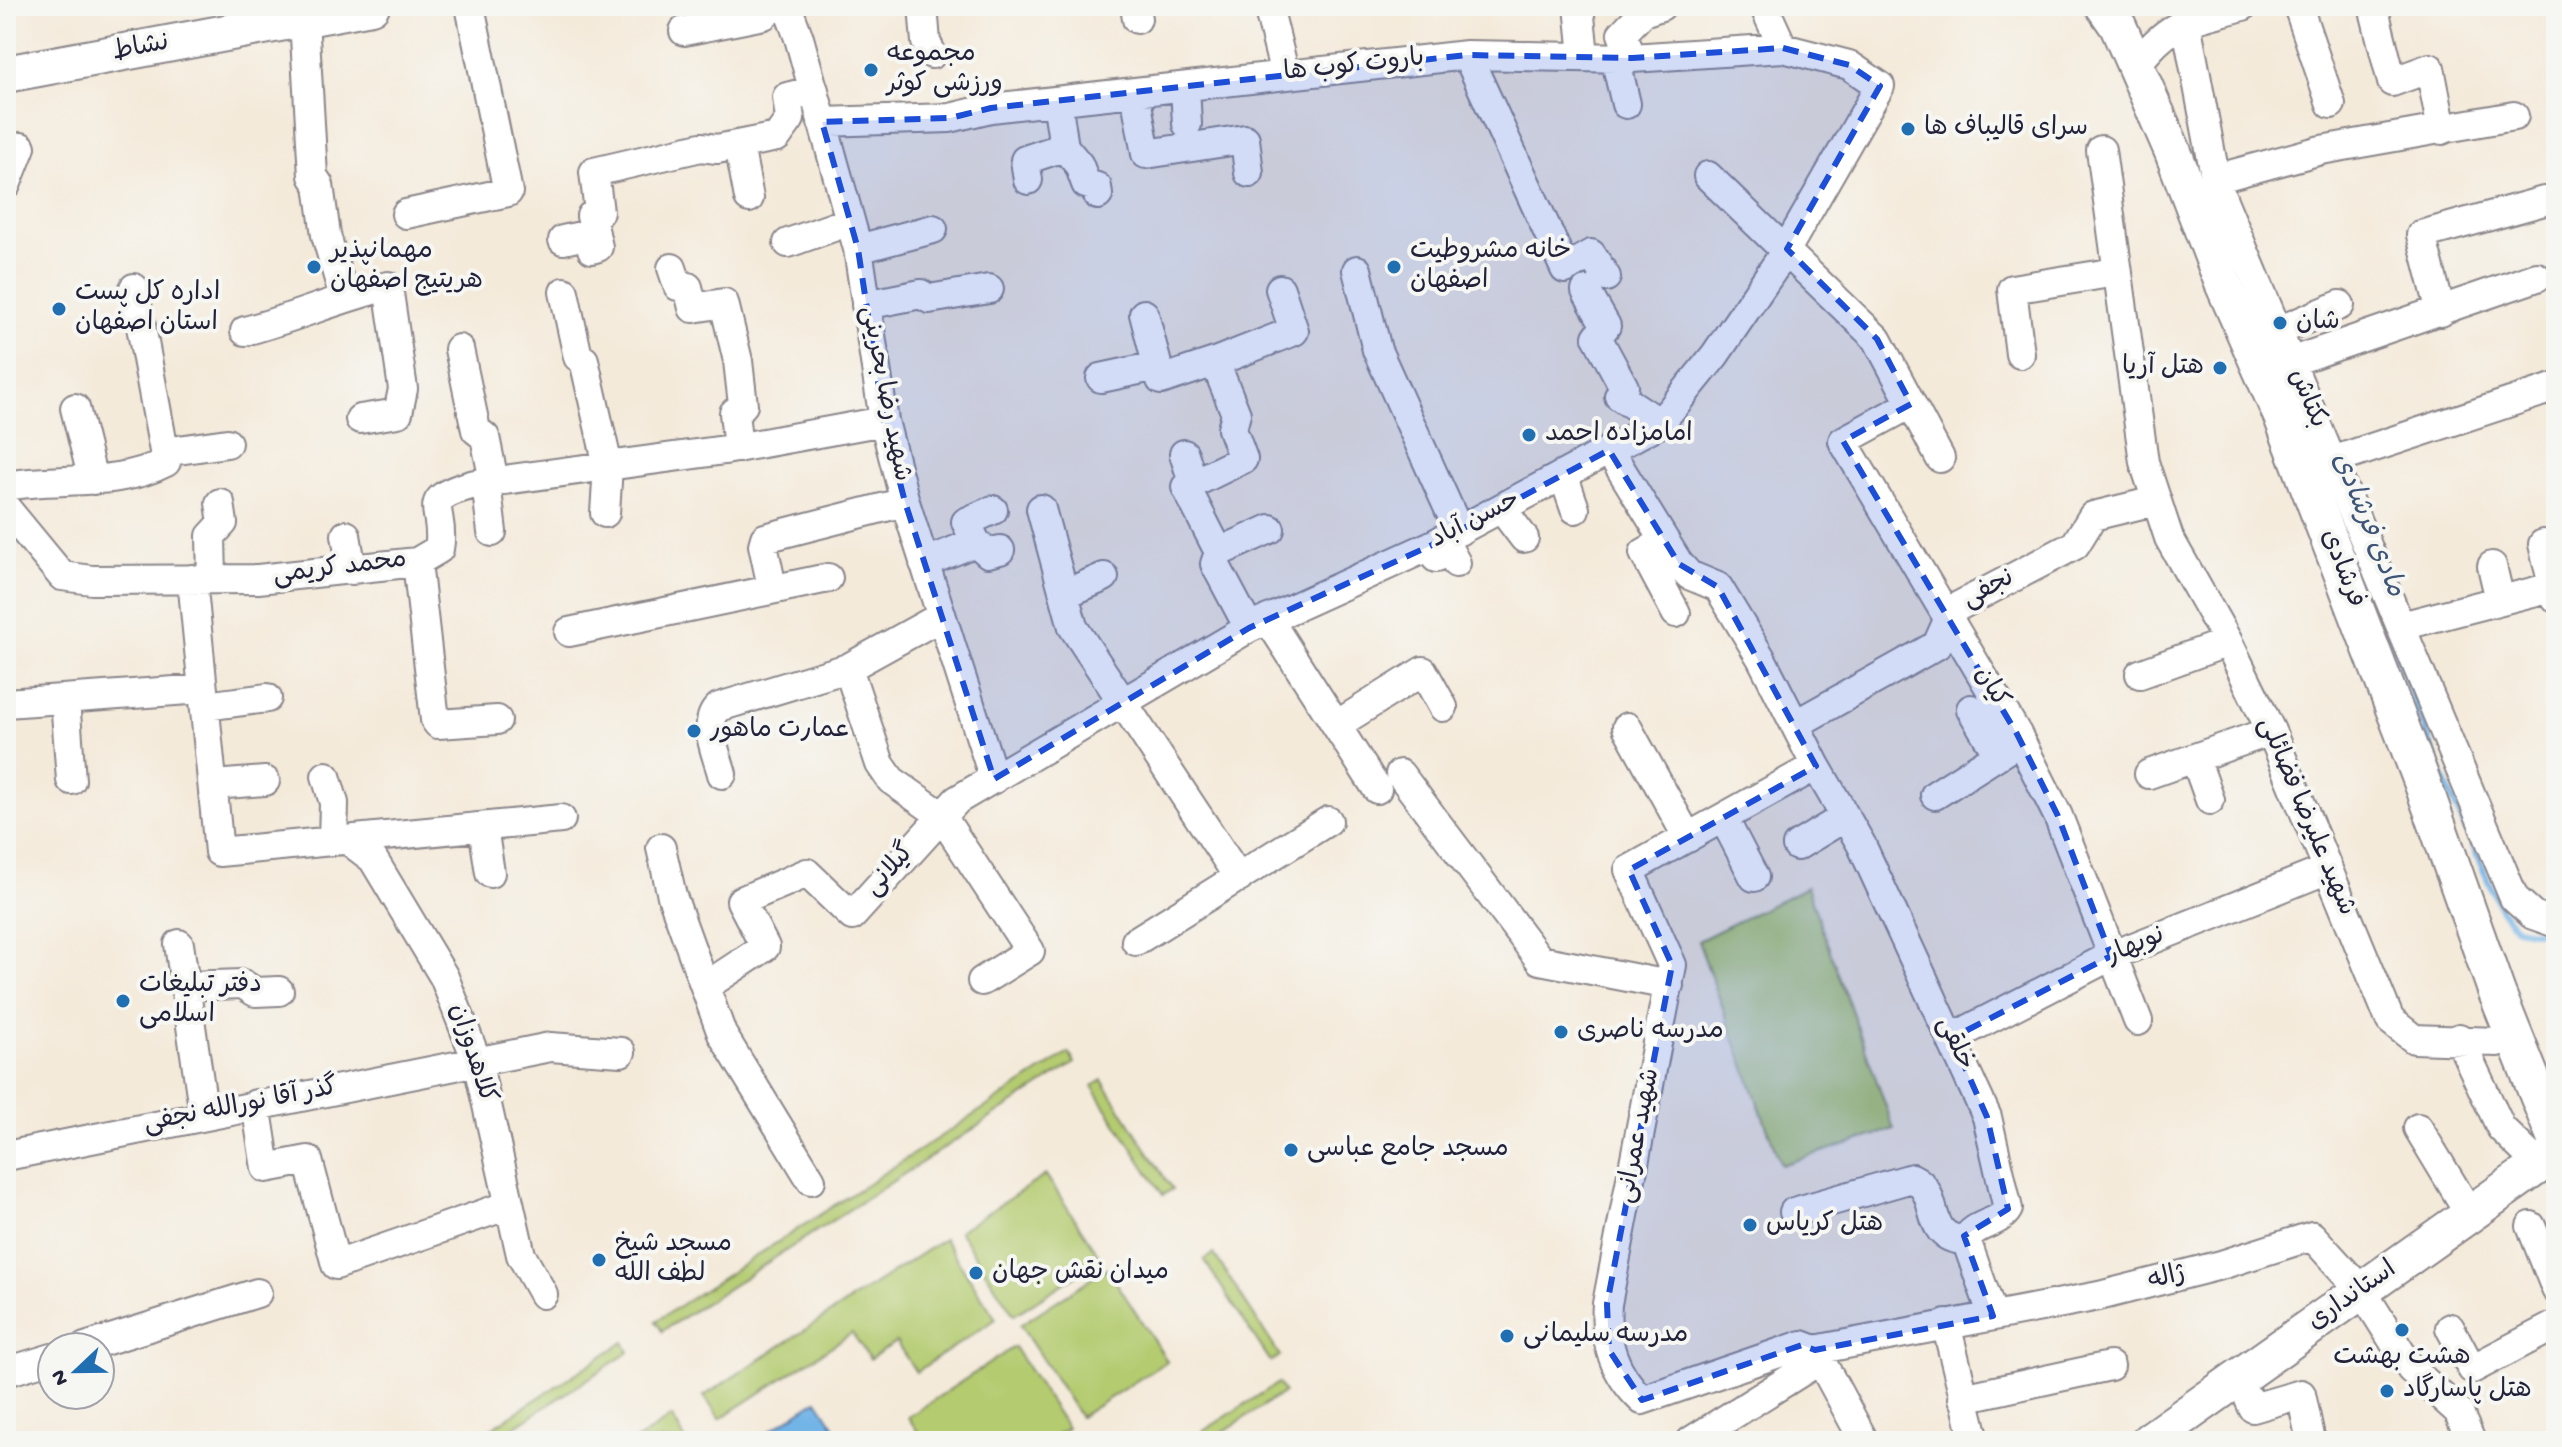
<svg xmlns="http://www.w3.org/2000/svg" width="2562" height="1447" viewBox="0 0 2562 1447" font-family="'Gochi Hand','Playpen Sans Arabic',sans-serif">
  <rect width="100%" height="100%" fill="#f6f6f2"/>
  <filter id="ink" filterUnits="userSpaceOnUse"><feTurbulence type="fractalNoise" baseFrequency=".0125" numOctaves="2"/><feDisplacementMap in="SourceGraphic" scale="16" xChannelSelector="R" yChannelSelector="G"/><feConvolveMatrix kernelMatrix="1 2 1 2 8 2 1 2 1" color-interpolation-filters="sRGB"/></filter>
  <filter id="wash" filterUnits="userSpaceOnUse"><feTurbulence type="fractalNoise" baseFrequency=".006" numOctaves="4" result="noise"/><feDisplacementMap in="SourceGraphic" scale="32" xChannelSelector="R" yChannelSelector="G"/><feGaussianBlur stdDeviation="1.8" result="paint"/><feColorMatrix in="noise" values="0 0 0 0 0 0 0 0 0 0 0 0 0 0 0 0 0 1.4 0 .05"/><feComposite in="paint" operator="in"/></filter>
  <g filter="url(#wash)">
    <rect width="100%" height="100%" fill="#f4eada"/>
    <path fill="#b4cb70" stroke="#6b7656" stroke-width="2" d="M1807,887l87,242 -113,36 -83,-224z
      M1069,1053l6,10 -413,268 -6,-10z
      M1102,1080l70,109 -9,6 -71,-109z
      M1046,1175l55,84 -87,56 -55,-84z
      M944,1239l52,80 -80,53 -20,-30 -26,17 -18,-26 -132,86 -16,-23z
      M1214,1254l66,102 -9,6 -67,-102z
      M1107,1268l60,93 -87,56 -60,-92z
      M624,1342l5,10 -136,89h-21z
      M1014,1347l53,81 -20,13h-123l-16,-24z
      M1278,1383l6,9 -75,49h-21z
      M672,1417l14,24h-51z"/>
    <path fill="#73b4e7" stroke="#4a6b91" stroke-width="2" d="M817,1400l27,41h-90z"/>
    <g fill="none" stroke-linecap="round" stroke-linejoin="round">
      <path stroke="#73b4e7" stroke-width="6" d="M2385,625l63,164 53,121 15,18 29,5"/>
    </g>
  </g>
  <g filter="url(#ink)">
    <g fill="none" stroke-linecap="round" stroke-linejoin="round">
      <g stroke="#8b868a" stroke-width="32">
        <path id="minor" d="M300,6l4,13 9,157 6,9 7,50 18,62
          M787,6l12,32 59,211 26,172 21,81 89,277
          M923,6l3,36 6,12
          M1135,6l2,13
          M1268,6l17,69
          M1579,6l5,50
          M1764,6l19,42
          M2298,6l33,98
          M2373,6l19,76 38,-14 12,62
          M2186,22l31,164 297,712 19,17 23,8
          M684,31l80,-16 9,-9
          M1467,55l98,214 26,-15 15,23
          M1615,57l11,47
          M1632,58l-10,-24 21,-22 18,-6
          M2136,66c33,-46 55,-45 107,-60
          M1185,87l2,37
          M1135,93l11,61 99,-15 4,34
          M1057,101l7,46 15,18 7,19 11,3 1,8
          M739,145l10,53
          M2101,150l43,312 25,76 59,104 43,89 119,289 24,19 83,3 16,-6
          M1708,176l169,163 63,119
          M2215,179l106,-29 193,-34
          M1028,180l-3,-20 39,-13
          M6,185l15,-38
          M406,214l102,-22 -38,-186
          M563,240l32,-7
          M788,243l62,-22
          M592,249l6,-2 -7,-31 8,-4 -5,-40 107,-25 16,2 60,-12 13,-18 -3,-22 27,-7
          M858,249l75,-20
          M672,268l6,18 10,1 5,21 31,-5 14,58 5,44 -9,8 4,35
          M1357,270l20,80 82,181
          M1586,291l20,35 -9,11 27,50 -5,9 41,27
          M564,292l14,65 6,3 24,106 -3,47
          M866,305l55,-11 8,5 60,-10
          M2441,312l-20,-77 123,-34
          M1144,314l17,66 54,-18 21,52 -4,15 11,30 -57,28 33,65 -4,12 34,64
          M245,331c49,-13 94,-33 143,-45l15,103 -5,24 -38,6
          M2278,331l62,-26
          M459,349l17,81 9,7 9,44
          M2020,354l-8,-65 104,-17
          M1215,362l79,-31 -14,-42
          M2290,362l247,-85
          M1101,378l56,-12
          M1911,404l-68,37 174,293 41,82 80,205
          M75,408l18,72
          M1609,450l70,114 10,11 29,12 43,71 55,108 -187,104 43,95 -65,339c-3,39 7,69 35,96l160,-55 13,5 284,-54 122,-31 91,-29 50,55 49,78 47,42 13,30
          M164,452l63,-9
          M1184,454l9,28
          M2332,461l224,-74
          M1564,477l11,32
          M486,482l6,50
          M6,486c53,-10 110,2 160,-24l-32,-174
          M6,508l56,68 30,4 166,-1 159,-17 22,-13c8,-41 -25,-49 36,-65l250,-34 159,-29
          M1041,509l32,118 166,251
          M1502,509l22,29
          M993,510l-27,12 10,20 12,11 12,-3
          M346,535l6,35
          M1665,541l-21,12 32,60
          M2543,544l13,54
          M1432,545l4,13 13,-8 7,13
          M1219,552l51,-23
          M417,562l18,158 3,4 59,-4
          M924,563l52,-21
          M2492,566l8,34
          M192,579l27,273 342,-33
          M212,579l-1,-43 12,-13 -3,-20
          M772,587l-9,-42 2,-7 140,-36
          M1065,594l39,-17
          M1268,619l109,170
          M2401,626l155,-40
          M569,632l259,-54
          M848,668l32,96 11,16 50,35 89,136 -48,30
          M2140,674l88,-32
          M65,699l6,81
          M6,703l197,-14
          M205,706l62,-8
          M1971,709l27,46
          M1338,724l85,-53 20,36
          M1796,724l141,-79 16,-36 122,-64 18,-29 62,-15
          M1627,727l61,111
          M2195,758l15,42
          M1816,766l45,78 126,273 21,92c-9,16 -35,14 -42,31l27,76
          M722,774c-5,-20 -21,-51 -3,-67l129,-39 92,-51
          M1400,774l140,186 129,25
          M2149,774l122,-43
          M326,776l8,27 -1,38
          M213,785l52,-4
          M1935,795l85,-54
          M1724,819l30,58
          M483,827l7,46
          M348,840l25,19 71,118 33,84 44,194 22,39
          M1797,846l48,-29
          M661,848l11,48 50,138 89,146
          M1136,941l192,-120
          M179,944l25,171
          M185,986l58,-2 12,8 24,-1
          M706,986l59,-39 -24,-46 66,-28 45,43 105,-116 292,-172 183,-83 228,-122 55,-68 68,-100 97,-169 -31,-21 -66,-17 -151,10 -165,-3 -476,53 -41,10 -128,4
          M1952,1038l159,-82 215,-86
          M2459,1038l42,90 38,37
          M256,1104l10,64 42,-8 28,105 173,-60
          M2418,1128l52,86
          M6,1156l544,-109 71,5
          M1794,1212l118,-34c31,14 9,62 54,62
          M2531,1226l25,63
          M1946,1324l29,117
          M2450,1328l22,41 84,-44
          M85,1347l172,-54
          M1815,1350l49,91
          M6,1372l46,-14
          M1963,1398l147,-32
          M2249,1399l4,9 48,-14 10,47
          M1691,1441l129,-81"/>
      </g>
      <g stroke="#8b868a" stroke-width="40">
        <path id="major" d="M2104,6l14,20 55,126 50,131 60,136 138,360 76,214 59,147
          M6,74l365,-68
          M2149,1441l407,-288"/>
      </g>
      <use href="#minor" stroke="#fff" stroke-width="28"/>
      <use href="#major" stroke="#fff" stroke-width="36"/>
    </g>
  </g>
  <path fill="#1d4ed8" fill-opacity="0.2" stroke="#1d4ed8" stroke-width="6" stroke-dasharray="16 10" stroke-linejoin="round" d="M1783,48l66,17 31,21 -93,163 90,90 34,65 -68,37 174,293 41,82 53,140 -159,82 35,79 21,92 -44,27 29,80 -178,34 -13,-5 -160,55 -33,-50 -2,-46 65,-339 -43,-95 187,-104 -98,-179 -39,-23 -70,-114 -177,95 -183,83 -255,151 -89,-277 -21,-81 -26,-172 -36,-127 128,-4 41,-10 476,-53 165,3z"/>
  <g fill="#1f6fb2" stroke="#f6f6f2" stroke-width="3">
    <circle cx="871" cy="70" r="8"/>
    <circle cx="1908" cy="129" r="8"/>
    <circle cx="314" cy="267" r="8"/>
    <circle cx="1394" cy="267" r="8"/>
    <circle cx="59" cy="309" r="8"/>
    <circle cx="2280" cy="323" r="8"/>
    <circle cx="2220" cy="368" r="8"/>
    <circle cx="1529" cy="435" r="8"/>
    <circle cx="694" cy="731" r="8"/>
    <circle cx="123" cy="1001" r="8"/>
    <circle cx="1561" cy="1032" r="8"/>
    <circle cx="1291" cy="1150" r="8"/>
    <circle cx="1750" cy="1225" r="8"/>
    <circle cx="599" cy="1260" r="8"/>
    <circle cx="976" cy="1273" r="8"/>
    <circle cx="2402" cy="1330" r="8"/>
    <circle cx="1507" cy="1336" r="8"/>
    <circle cx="2387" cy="1391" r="8"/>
  </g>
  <g text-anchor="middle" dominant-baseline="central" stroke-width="8" stroke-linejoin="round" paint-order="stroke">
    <g font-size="26" fill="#22223b" stroke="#f6f6f2">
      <text transform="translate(141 49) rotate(-11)">نشاط</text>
      <text transform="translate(1354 67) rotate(-6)">باروت کوب ها</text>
      <text transform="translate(884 394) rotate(79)">شهید رضا بحرینی</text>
      <text transform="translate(2306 399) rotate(67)">بکتاش</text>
      <text transform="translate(1476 521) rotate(-27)">حسن آباد</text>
      <text transform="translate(340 569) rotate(-7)">محمد کریمی</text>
      <text transform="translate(2341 569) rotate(69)">فرشادی</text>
      <text transform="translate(1989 590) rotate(-28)">نجفی</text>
      <text transform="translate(1990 688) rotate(59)">کیان</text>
      <text transform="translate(2305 817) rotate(67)">شهید علیرضا فضائلی</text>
      <text transform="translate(891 871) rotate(-48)">گیلانی</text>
      <text transform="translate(2136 947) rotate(-23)">نوبهار</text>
      <text transform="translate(1954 1044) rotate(65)">خلقی</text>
      <text transform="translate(471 1054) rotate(72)">کلاهدوزان</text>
      <text transform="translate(241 1107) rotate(-11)">گذر آقا نورالله نجفی</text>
      <text transform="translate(1640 1136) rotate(-79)">شهید عمرانی</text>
      <text transform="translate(2167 1279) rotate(-14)">ژاله</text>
      <text transform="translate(2353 1297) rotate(-35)">استانداری</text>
    </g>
    <g font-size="26" fill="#22223b" stroke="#f6f6f2" text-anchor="start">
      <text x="887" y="55">مجموعه<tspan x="887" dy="30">ورزشی کوثر</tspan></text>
      <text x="1924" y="129">سرای قالیباف ها</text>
      <text x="330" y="252">مهمانپذیر<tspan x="330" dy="30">هریتیج اصفهان</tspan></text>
      <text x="1410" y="252">خانه مشروطیت<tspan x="1410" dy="30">اصفهان</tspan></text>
      <text x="75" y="294">اداره کل پست<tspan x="75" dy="30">استان اصفهان</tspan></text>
      <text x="2296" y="323">شان</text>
      <text x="2204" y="368" text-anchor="end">هتل آریا</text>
      <text x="1545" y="435">امامزاده احمد</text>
      <text x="710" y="731">عمارت ماهور</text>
      <text x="139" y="986">دفتر تبلیغات<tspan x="139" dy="30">اسلامی</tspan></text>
      <text x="1577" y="1032">مدرسه ناصری</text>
      <text x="1307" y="1150">مسجد جامع عباسی</text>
      <text x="1766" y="1225">هتل کریاس</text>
      <text x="615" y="1245">مسجد شیخ<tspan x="615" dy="30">لطف الله</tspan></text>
      <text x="992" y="1273">میدان نقش جهان</text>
      <text x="1523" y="1336">مدرسه سلیمانی</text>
      <text x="2402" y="1358" text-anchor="middle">هشت بهشت</text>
      <text x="2403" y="1391">هتل پاسارگاد</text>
    </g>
    <g font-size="28" font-style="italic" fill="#3e5577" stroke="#f6f6f2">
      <text transform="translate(2367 525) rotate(68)">مادی فرشادی</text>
    </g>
  </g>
  <rect width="2562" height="1447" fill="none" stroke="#f6f6f2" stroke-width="32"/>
  <g transform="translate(76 1371) rotate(248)"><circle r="38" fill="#f6f6f2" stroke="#a1a1a9" stroke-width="2"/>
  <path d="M0-6L14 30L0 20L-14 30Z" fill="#1f6fb2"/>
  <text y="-12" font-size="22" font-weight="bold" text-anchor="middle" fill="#22223b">N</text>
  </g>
</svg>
